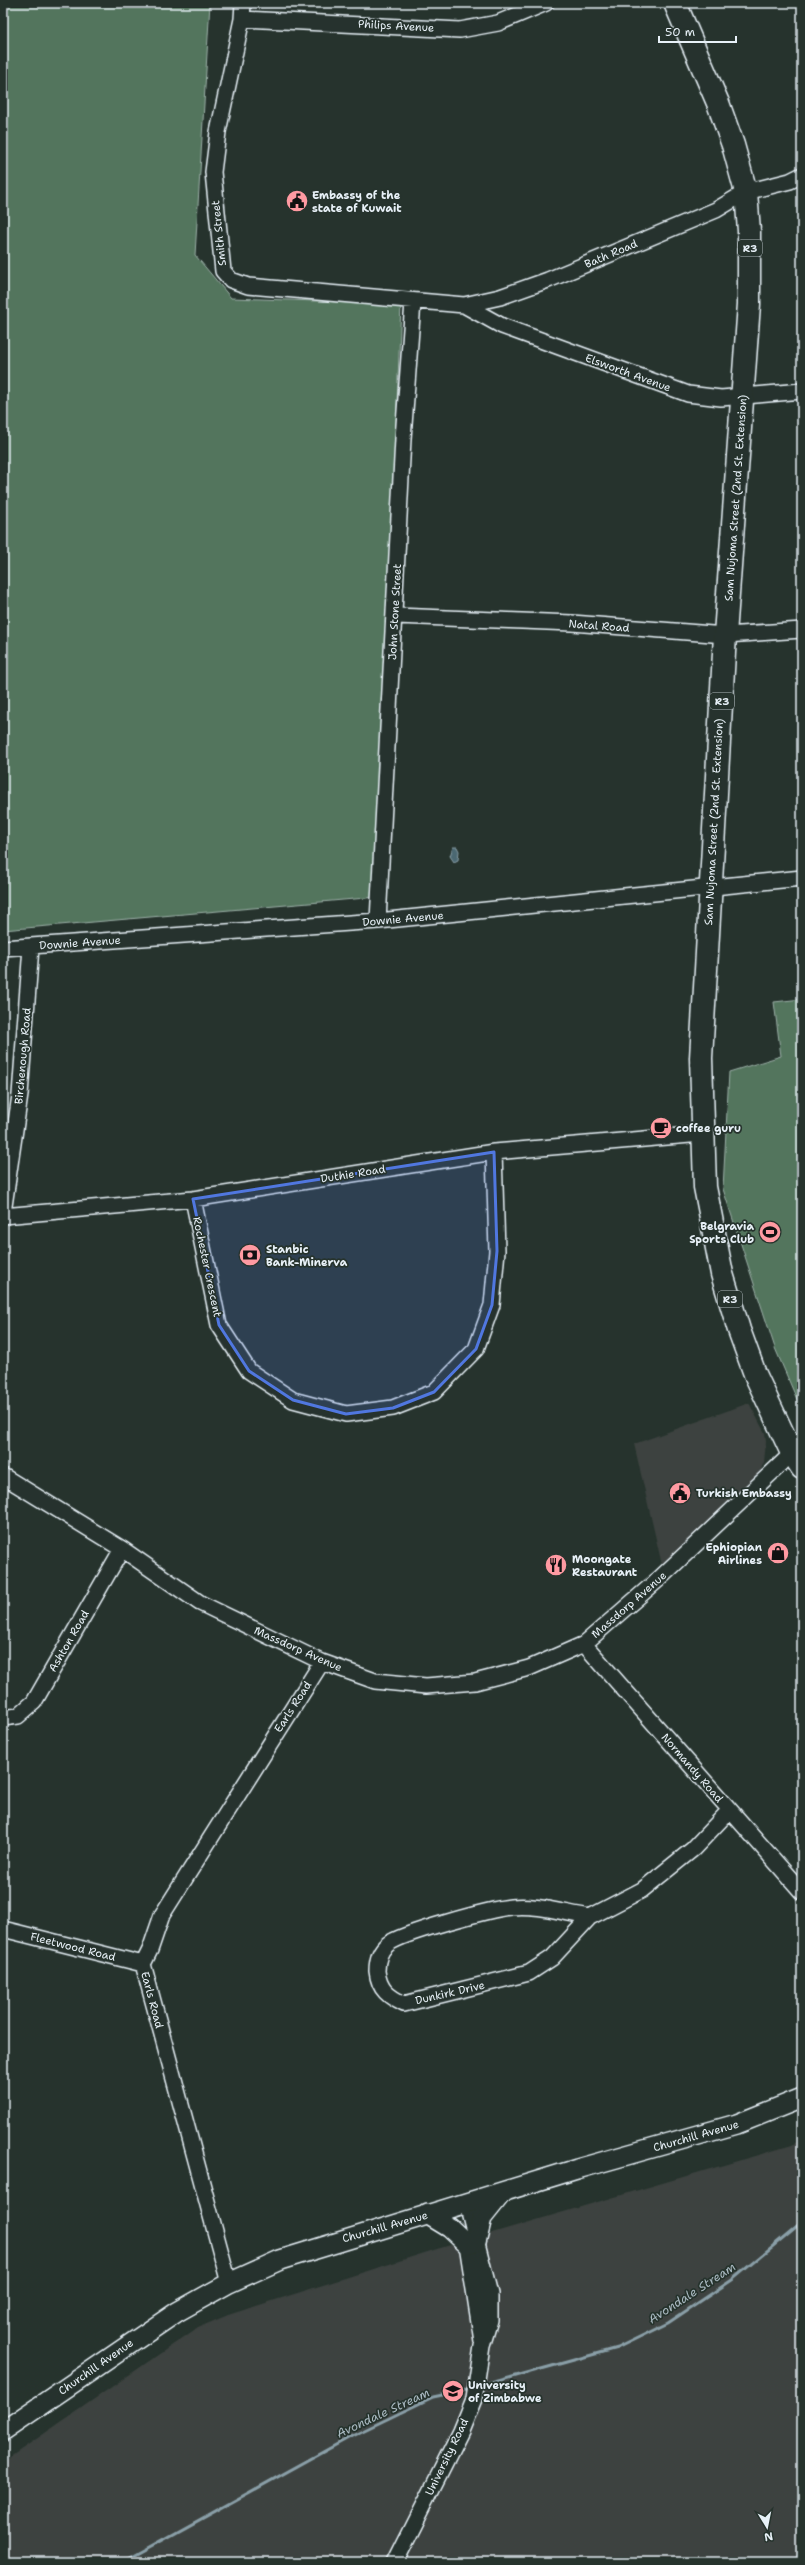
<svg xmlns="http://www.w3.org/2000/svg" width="805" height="2565" viewBox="0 0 805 2565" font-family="'Shantell Sans',sans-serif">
  <rect width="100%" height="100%" fill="#26332d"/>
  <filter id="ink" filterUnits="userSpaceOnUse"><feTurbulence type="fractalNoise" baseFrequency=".025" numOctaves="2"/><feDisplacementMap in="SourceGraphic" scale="8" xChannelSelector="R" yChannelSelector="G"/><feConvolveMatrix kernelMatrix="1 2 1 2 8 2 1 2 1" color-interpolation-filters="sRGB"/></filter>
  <g filter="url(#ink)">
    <path fill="#3c423f" d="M749,1403l16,30 1,9 -2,20 -7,17 -95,86 -28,-121z
      M802,2139v423h-799v-100l194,-134 31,-13 209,-66 355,-104z"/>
    <path fill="#53745d" stroke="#9eb2aa" d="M3,3h207l-15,252 36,43 170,6 -24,593 -374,33z
      M802,999v404l-3,1 -24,-56 -52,-159 6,-117 52,-16 -7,-54z"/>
    <path fill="#4c6872" stroke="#8a9fa8" d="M453,847h4l2,4 -1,9 -4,2 -4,-6z"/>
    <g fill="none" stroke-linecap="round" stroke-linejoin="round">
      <path stroke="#8a9fa8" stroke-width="3" d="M480,2386l137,-38 51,-25 64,-43 70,-58
        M123,2562l229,-126 81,-39 38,-8"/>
      <g stroke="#e8f1f8" stroke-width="18">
        <path id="minor" d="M243,3l-1,16 -24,113 -5,40 10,99 8,9 17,6 216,19 36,-8 48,-17 168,-70 30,-18 44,-11 12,-6
          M242,19l218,11 38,-7 48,-20
          M464,305l38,21 186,68 33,4 81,-7
          M396,616l176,7 153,12 77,-5
          M378,921l25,-482 10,-137
          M3,948l375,-27 424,-43
          M193,1199l26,126 30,46 44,29 53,14 47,-6 41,-16 42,-43 16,-44 5,-54 -3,-99
          M3,1213l17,-118 11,-148
          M3,1216l190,-17 301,-47 208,-18
          M3,1476l119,73 78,54 122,59 53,19 51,5 49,-4 54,-14 55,-24 76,-66 142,-134
          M584,1644l218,248
          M3,1718l15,-2 16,-14 88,-153
          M590,1917c-26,-4 -53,-13 -79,-10 -20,2 -109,26 -123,37 -8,6 -11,17 -11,27 2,19 12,26 27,33l125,-31 23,-15 38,-41 52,-27 51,-41 36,-38
          M3,1929l140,35
          M466,2238l16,103
          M229,2283l-86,-319 7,-14 12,-35 160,-253
          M395,2562l66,-131 13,-32 8,-53 8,-26v-26l-23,-90"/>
      </g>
      <g stroke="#e8f1f8" stroke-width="22">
        <path id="major" d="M427,2214l23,14 17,16
          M476,2242l6,-24 20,-25
          M3,2431l174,-119 52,-29 51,-23 297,-91 160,-45 65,-26"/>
      </g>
      <g stroke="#e8f1f8" stroke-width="25">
        <path id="highway" d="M675,3l43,100 15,42 13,47 3,39v73l-24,331 -24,423 4,129 17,87 17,56 16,44 37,79 10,15"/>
      </g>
      <use href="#minor" stroke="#26332d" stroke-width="15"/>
      <use href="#major" stroke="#26332d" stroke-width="19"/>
      <use href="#highway" stroke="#26332d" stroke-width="22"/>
    </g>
  </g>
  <path fill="#5077e0" fill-opacity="0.2" stroke="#5077e0" stroke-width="3" stroke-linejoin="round" d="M494,1152l3,99 -5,54 -16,44 -42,43 -41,16 -47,6 -53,-14 -44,-29 -30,-46 -26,-126z"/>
  <defs>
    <g id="civic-disc" transform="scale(1.15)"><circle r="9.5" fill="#ff9aa2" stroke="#26332d"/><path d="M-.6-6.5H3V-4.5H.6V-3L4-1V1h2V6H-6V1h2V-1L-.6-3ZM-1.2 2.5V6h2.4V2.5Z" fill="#111"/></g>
    <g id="cafe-disc" transform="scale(1.15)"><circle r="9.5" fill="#ff9aa2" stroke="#26332d"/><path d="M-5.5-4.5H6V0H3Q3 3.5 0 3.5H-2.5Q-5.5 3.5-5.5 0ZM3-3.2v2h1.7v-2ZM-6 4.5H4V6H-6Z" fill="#111"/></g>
    <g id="stadium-disc" transform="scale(1.15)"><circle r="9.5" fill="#ff9aa2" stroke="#26332d"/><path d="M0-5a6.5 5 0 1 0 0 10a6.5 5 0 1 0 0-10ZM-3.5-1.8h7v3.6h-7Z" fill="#111"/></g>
    <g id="bank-disc" transform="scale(1.15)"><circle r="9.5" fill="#ff9aa2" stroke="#26332d"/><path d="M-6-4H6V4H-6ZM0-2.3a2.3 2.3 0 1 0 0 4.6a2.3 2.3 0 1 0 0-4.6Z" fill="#111"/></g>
    <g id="shop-disc" transform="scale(1.15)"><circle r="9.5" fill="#ff9aa2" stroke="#26332d"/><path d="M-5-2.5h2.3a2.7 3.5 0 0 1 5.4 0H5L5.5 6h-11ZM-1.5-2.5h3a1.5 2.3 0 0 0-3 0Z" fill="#111"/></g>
    <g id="restaurant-disc" transform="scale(1.15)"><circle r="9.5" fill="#ff9aa2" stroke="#26332d"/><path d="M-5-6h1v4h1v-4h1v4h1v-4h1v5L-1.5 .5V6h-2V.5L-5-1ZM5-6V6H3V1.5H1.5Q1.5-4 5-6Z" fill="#111"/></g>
    <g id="university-disc" transform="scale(1.15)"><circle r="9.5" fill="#ff9aa2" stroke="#26332d"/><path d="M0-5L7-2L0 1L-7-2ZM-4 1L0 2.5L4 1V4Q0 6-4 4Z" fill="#111"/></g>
  </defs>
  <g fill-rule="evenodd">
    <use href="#civic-disc" x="297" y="201"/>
    <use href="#cafe-disc" x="661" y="1128"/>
    <use href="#stadium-disc" x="770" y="1232"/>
    <use href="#bank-disc" x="250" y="1255"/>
    <use href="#civic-disc" x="680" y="1493"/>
    <use href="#shop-disc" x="778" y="1553"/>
    <use href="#restaurant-disc" x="556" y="1565"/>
    <use href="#university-disc" x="453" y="2391"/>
  </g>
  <g text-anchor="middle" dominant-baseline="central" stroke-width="3.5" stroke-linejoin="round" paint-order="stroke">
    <g fill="#26332d" stroke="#aeb8bb" stroke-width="1">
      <rect x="738" y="240" width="24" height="16" rx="3"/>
      <rect x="710" y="693" width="24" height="16" rx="3"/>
      <rect x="718" y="1291" width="24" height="16" rx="3"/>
    </g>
    <g font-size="10" font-weight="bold" fill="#e8f1f8">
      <text x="750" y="248">R3</text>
      <text x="722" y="701">R3</text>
      <text x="730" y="1299">R3</text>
    </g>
    <g font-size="11" fill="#e8f1f8" stroke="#26332d">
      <text transform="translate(396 26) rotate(3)">Philips Avenue</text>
      <text transform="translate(219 233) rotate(-96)">Smith Street</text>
      <text transform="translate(611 254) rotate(-23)">Bath Road</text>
      <text transform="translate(628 373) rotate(20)">Elsworth Avenue</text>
      <text transform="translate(736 498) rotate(-86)">Sam Nujoma Street (2nd St. Extension)</text>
      <text transform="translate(395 612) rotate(-87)">John Stone Street</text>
      <text transform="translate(599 626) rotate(4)">Natal Road</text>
      <text transform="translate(714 822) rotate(-87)">Sam Nujoma Street (2nd St. Extension)</text>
      <text transform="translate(403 919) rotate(-5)">Downie Avenue</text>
      <text transform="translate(80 943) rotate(-4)">Downie Avenue</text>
      <text transform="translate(23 1056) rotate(-85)">Birchenough Road</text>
      <text transform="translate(353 1174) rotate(-9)">Duthie Road</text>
      <text transform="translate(207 1267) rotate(78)">Rochester Crescent</text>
      <text transform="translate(629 1605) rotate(-41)">Massdorp Avenue</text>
      <text transform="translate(69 1641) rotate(-60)">Ashton Road</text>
      <text transform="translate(298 1649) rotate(24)">Massdorp Avenue</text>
      <text transform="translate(293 1707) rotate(-57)">Earls Road</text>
      <text transform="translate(692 1768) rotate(49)">Normandy Road</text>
      <text transform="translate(73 1947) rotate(14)">Fleetwood Road</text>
      <text transform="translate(450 1993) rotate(-13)">Dunkirk Drive</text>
      <text transform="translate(152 2000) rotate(75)">Earls Road</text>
      <text transform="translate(696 2136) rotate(-16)">Churchill Avenue</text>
      <text transform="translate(385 2227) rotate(-16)">Churchill Avenue</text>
      <text transform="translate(96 2367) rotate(-35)">Churchill Avenue</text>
      <text transform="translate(447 2457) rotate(-64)">University Road</text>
    </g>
    <g font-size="11" font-weight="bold" fill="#e8f1f8" stroke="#26332d" text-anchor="start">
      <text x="312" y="195">Embassy of the<tspan x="312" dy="13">state of Kuwait</tspan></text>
      <text x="676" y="1128">coffee guru</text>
      <text x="754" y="1226" text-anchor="end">Belgravia<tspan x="754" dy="13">Sports Club</tspan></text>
      <text x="266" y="1249">Stanbic<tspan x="266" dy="13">Bank-Minerva</tspan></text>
      <text x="696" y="1493">Turkish Embassy</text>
      <text x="762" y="1547" text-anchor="end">Ephiopian<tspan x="762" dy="13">Airlines</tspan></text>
      <text x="572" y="1559">Moongate<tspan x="572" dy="13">Restaurant</tspan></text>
      <text x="468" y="2385">University<tspan x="468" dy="13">of Zimbabwe</tspan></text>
    </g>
    <g font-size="12" font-style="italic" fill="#aabac2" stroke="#26332d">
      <text transform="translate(692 2293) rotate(-33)">Avondale Stream</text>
      <text transform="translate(383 2413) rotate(-25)">Avondale Stream</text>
    </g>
  </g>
  <rect width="805" height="2565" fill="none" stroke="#26332d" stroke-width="16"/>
  <rect x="8" y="8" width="789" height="2549" fill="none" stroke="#e8f1f8" stroke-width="1.5" filter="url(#ink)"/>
  <g transform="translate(767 2527) rotate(170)" stroke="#26332d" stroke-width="3" paint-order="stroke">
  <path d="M0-3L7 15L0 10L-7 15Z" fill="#e8f1f8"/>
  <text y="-6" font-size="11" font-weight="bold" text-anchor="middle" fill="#e8f1f8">N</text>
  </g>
  <path d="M659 36v6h77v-6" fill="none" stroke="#e8f1f8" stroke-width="2"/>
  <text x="665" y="36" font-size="12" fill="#e8f1f8" stroke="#26332d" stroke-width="3" paint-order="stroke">50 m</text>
</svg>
